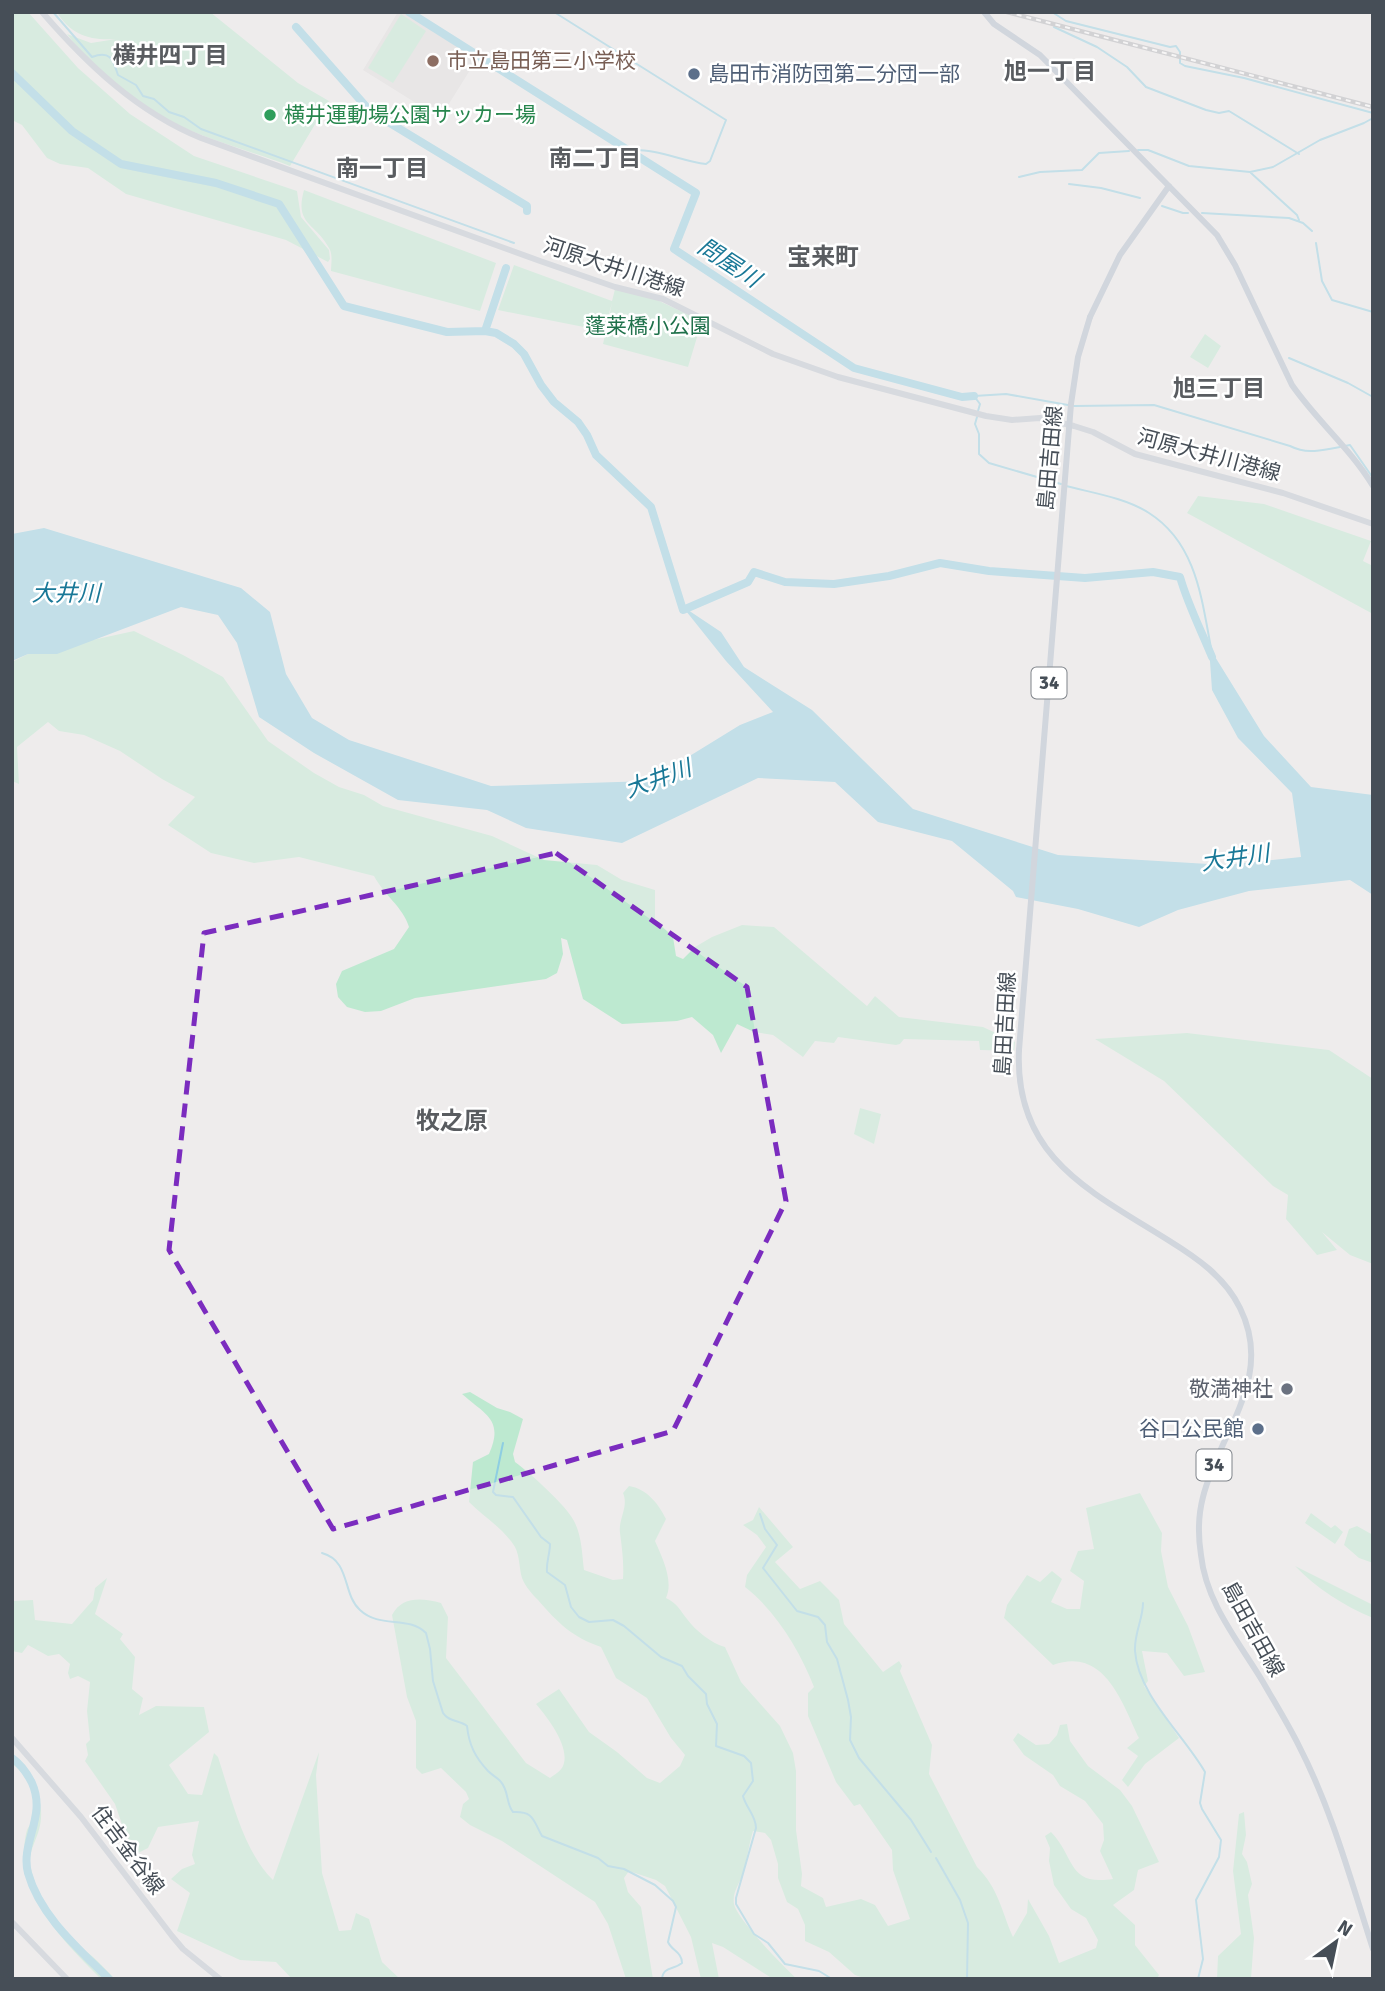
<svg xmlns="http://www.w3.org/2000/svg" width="1385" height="1991" viewBox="0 0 1385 1991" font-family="Signika,'Noto Sans JP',sans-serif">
  <rect width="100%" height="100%" fill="#eeecec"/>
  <path fill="#dfdddd" d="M398,12h6l73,47 -37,59 -77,-48z"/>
  <path fill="#bde9d0" d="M12,12h16l50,56 52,46 64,42 103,35 4,26 28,33 1,9 -2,3 -42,-22 -160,-46 -38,-26 -28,-4 -13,-6 -25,-33 -10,-5z
    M57,12h153l88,71 31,18 -39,65c-33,-13 -69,-22 -101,-36 -44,-18 -94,-58 -122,-96l24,9 25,-4c-25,2 -46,-4 -59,-27z
    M401,14l25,17 -33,52 -25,-15z
    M304,190l192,73 -16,48 -149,-40c0,-7 2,-17 -2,-23 -13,-25 -35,-23 -25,-58z
    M514,265l98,36 3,-12 42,11 45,21 -14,46 -85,-23 9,-41 -8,28 -106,-21z
    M1205,334l16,12 -13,22 -18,-11z
    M1198,496l66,8 107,37 -8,20 10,5v48l-186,-101z
    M134,631l49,24 40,22 45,64 46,32 25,14 25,8 19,11 109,30 52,24 53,5 25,15 33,10v29l18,18 3,19 7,3 12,-12 17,-10 30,-12 32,2 93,79 8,-10 24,21 84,10 32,15 -1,9 -34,-1 -1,-9 -75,-2 -4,5 -4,1 -58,-8 -4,6 -19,-2 -12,16 -30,-22 -19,-3 -17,-8 -16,29 -8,-18 -21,-18 -15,4 -55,3 -39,-25 -16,-59 -6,-2 2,16 -6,19 -11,6 -131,19 -34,13 -16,1 -18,-5 -9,-10 -2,-13 6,-13 52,-22 15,-22c-6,-20 -25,-32 -35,-51l-75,-19 -45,6 -43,-10 -43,-28 27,-28 -33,-18 -42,-28 -36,-16 -25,-4 -11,-9 -31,25 2,37 -7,-3v-119l16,-8z
    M1187,1033l142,17 44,29v185l-23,-9 -28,-23 15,18 -20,5 -31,-36 2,-24 -15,-9 -109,-105 -69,-42z
    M860,1108l21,6 -7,30 -20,-10z
    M470,1392l27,16 13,4 13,7 -10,35 2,8c15,11 51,43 59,59 8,15 8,33 10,49l29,10 10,-1c1,-16 -1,-31 -3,-46 -2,-14 9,-26 3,-40l6,-7c18,3 29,17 37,33l-11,22c7,16 19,40 11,57 11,5 14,12 21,21 9,12 24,24 38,28l16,35 39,44 13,27 3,18v59l6,44 -1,12 22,12 3,9 35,-8 14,6 13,21 22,-7 -17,-49 -1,-20 -32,-46 -6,2 -18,-24 -28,-66v-23l6,-6c-14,-36 -38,-76 -69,-100l2,-12 19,-28 -9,-12 -14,-10 10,-5 6,-13 34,40 -18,15 25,27 20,-8 19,19 5,24 39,48 16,-11 3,5 -2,5 32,74 -3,29 48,93c22,22 24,43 36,70l14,-24 1,-14 21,37 10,27 37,-15 2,-8 -12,-22 -15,-9 -17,-24 -5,-24 1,-13 -5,-12 6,-4c25,26 16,54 62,47l-13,-28 4,-11 -1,-16 -18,-23 -25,-15 -7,-11 -29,-20 -11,-15 5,-7 18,12 13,-1 8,-9 3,-10 7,-1 3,17 18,25 32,24 12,16 27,56 -21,8 -4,20 -21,15 22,20v20l24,30 -2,4h-290l-12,-4 -26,-23 -24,-11v-16l-7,-16 -11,-7 -9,-24v-14l-7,-24 -6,-7 -12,-2c-4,13 -6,28 -10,42 -3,11 -11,18 -9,31 3,15 50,63 63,75l-27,-2 -47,-30 -11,-4 7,36h-18l-10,-42 -26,-51 -9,-6 -27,-9 -5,7 4,14 13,15 12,72h-27l-18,-55 -13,-22 -93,-61 -32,-16 -10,-8 3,-13 6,-5 -3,-7 -25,-24 -19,6 -6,-6v-47l-9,-24 -15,-82c10,-19 30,-17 49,-12l7,14 -2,41 80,105 24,15c4,-3 11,-7 13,-12 8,-19 -16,-49 -27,-62l23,-15 30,43 28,20 30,26 13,5 20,-17 5,-11 -14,-17 -24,-40 -31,-20 -15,-31c-29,-10 -43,-24 -63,-47 -6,-6 -13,-14 -16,-22 -3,-10 -2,-21 -7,-31 -12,-19 -31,-30 -46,-45l4,-40 16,-8c15,-34 -3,-39 -27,-60z
    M1140,1493l22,40 -1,18 7,36 20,39 17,46 -21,4 -17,-23 -25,-2 6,30 -4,5 35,52 -34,26 -17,23 -6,-7 16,-24 -11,-8 12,-10c-17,-36 -35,-92 -86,-73l-49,-47 3,-13 20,-30 13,7 12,-11 10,8 -11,23 16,7h13l4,-28 -14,-10 8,-20 16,-2 -8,-41z
    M1311,1513l20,15 4,-3 8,7 -8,12 -30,-21z
    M1357,1526l16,9v28l-14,-5 -15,-13 5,-16z
    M1295,1566l78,39v13c-29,-12 -57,-30 -78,-52z
    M107,1578l-12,36 28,20 -3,5 15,18 -3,32 11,9 -4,17 17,-9 48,1 5,25 -40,33 19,29 14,1 12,-42 4,4c13,39 25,94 55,123l46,-128 -3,23 6,98 17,58 12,-1 5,-17 13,6 13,43 18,17h-108l-16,-17 -36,-2 -63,-29 13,-38 -19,-14 11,-10 13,-5 -3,-9 7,-34 -41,6 -10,21 -10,5 -12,-17 -11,-32 -30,-43 3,-6 -2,-11 4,-4 -3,-29 3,-29 -12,-6 -8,3 -2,-6 2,-9 -11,-10 -11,2 -20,-11 -6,8 -10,-2v-50l21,-1 2,20 37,4 21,-24 2,-12z
    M12,1756c21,18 36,48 26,77 -4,12 -11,23 -7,36 5,23 20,49 35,67 7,8 18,13 26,20 8,7 15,15 23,23h-14c-29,-29 -60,-60 -74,-100 -4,-13 -4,-36 0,-49 2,-5 7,-8 8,-14 2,-20 -7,-41 -23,-52z
    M1244,1812l2,23 -4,19 5,8 5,22 -4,11 6,43 -3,41h-34l1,-23 23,-22 -8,-63 6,-57z"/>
  <path fill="#8ecee2" d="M44,528l197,60 29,24 16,62 26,44 37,22 142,46 158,-5 91,-56 33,-13 -47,-51 -44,-55 39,26 23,35 68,43 101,99 145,46 167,10 76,-8 -9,-64 -54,-55 -26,-48 -3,-43 55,89 47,51 62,8v100l-23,-15 -101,11 -71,19 -39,17 -61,-18 -62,-12 -3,-6 -61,-50 -74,-19 -43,-40 -77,-4 -136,65 -96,-15 -39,-18 -89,-10 -84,-47 -55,-36 -22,-74 -19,-28 -37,-8 -124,47h-29l-16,7v-127z"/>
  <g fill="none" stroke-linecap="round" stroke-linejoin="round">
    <path stroke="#8ecee2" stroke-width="2" d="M53,12l39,45c19,-7 21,3 26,18l18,10 7,11 11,3 15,13 15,5 17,12 313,114
      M554,12l172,108 -16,41 -4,3c-24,-3 -46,-14 -69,-14
      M1052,12l14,9 104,26 6,-1 4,6v11l5,3 59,12 129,35
      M1054,27l43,20 30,20 19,20 60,23 13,3 10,-2 70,43
      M1138,150h10l41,16 61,6 23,-5 47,-27 44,-17 9,-5
      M1251,173l46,42 2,5
      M1019,177l21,-5 42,-2 17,-17 30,-2
      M1069,184l32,4 39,10
      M1162,206l21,7h5
      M1202,213l87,5 14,5 9,8
      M1316,243l6,38 10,19 41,12
      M1289,358l59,25 25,14
      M1074,406l80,-1 136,41c18,9 31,4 50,1
      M978,411l2,-7 -6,-8 32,-2 62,11
      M977,417l-2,7 4,10v20l10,9 72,21
      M1345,446l5,-1 23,33
      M1066,486c27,7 60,12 83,27 49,31 53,90 63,140
      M503,1443l-10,49 3,3 17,2 28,40 9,7c0,10 -4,18 -3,28l18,13 6,22 8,10 10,5 24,-2 11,6 37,31 21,9 6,10 18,18 1,10 10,20 -1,22 28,10 7,7 2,18 -10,15c3,12 13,19 13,32l-20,70v6l18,30 14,9 17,21 34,7 13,8
      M760,1514l5,15 12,16 -14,23 34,43 21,6 7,8 2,17 10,17 11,41 3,17 -1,23 9,18 52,62 20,32
      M322,1553c29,8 20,41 38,57 20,19 48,5 66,23l4,16 3,32 10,32c6,9 16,7 24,13 2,19 8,31 21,45 4,4 10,7 13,11 8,9 5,22 12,30 21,-1 20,8 29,24l56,22 10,8 16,3 31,16 18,16 3,6 -8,35c4,9 14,10 14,21 -8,7 -19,3 -20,16
      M1143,1603c0,16 -9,31 -8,48 3,44 49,84 70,121l-5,31 2,6 19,31 -2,17 -23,43 7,59 -5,20
      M936,1858l24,42 8,23 -1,56"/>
    <path stroke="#8ecee2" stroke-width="8" d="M409,12l287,181 -22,56 180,119 108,29 12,-1
      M296,27l74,84 157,95v5
      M12,73l60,58 49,33 95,19 63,21 65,102 103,26 38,-1 11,2 18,11 10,10 17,31 13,17 24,20 9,13 9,20 55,52 32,103 65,-28 6,-10 31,10 49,2 55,-8 51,-13 49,8 96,7 68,-6 27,5c8,28 21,53 32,80
      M485,331l21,-63
      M12,1758c10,7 15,15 20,25 15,34 -12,59 -4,90 12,43 51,76 81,106"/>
    <path stroke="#bbc4ce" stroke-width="6" d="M42,12c45,52 95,100 159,126l339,123 75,26 48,12 110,55 65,23 148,39 26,4 28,-2 34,8 19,6 42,22 148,39 90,31
      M12,1738l69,79 91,119 11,13 37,30
      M12,1922l55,57"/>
    <path stroke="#aebac9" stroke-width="6" d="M984,12l10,12 46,31 177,180 18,30 57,120c25,36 58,63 81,101
      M1090,317l30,-62 49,-69
      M1019,1050c-5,107 71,141 149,190 29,18 57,37 72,68 35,71 -21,124 -37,189 -5,19 -5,39 -2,58 5,48 38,87 62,127 12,21 25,42 36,64 33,64 52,135 74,203"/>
    <g stroke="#afb1b6" stroke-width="4.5">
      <path id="rail" d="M1007,12l366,95"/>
    </g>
    <use href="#rail" stroke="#fff" stroke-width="2" stroke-dasharray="5" stroke-linecap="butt"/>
    <path stroke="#aebac9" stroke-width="6" d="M1019,1050l52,-646 7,-47 12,-40"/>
  </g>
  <path d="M0 0H1385V1991H0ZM556,853l191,134 39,214 -113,230 -340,98 -164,-279 35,-317z" fill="#eeecec" fill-opacity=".55" fill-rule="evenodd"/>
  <path fill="none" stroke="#7b2cbf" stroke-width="5" stroke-dasharray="14 9" stroke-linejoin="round" d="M556,853l191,134 39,214 -113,230 -340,98 -164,-279 35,-317z"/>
  <circle fill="#8d6e63" stroke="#fff" stroke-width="2.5" cx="433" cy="61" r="7"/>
  <g fill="#5c6f8a" stroke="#fff" stroke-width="2.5">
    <circle cx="694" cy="74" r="7"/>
    <circle cx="1258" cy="1429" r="7"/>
  </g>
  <circle fill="#2e9e5b" stroke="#fff" stroke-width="2.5" cx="270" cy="115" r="7"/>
  <circle fill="#6b7280" stroke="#fff" stroke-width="2.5" cx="1287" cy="1389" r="7"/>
  <g text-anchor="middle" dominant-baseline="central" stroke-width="5" stroke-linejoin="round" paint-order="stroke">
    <g fill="#fff" stroke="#7e8389" stroke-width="2">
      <rect x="1031.5" y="667.5" width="35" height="31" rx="5"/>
      <rect x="1196.5" y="1449.5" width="35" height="31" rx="5"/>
    </g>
    <g font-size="19" font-weight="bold" fill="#464e57">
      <text x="1049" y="683">34</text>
      <text x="1214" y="1465">34</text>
    </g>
    <g font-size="21" fill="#785e54" stroke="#fff" text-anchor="start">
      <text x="447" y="61">市立島田第三小学校</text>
    </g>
    <g font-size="21" fill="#4e5e75" stroke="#fff" text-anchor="start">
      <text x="708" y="74">島田市消防団第二分団一部</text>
      <text x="1244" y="1429" text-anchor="end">谷口公民館</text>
    </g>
    <g font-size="21" fill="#27864d" stroke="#fff" text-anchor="start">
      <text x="284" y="115">横井運動場公園サッカー場</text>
    </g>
    <g font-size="21" fill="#464e57" stroke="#fff">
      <text transform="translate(614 267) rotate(18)">河原大井川港線</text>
      <text transform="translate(1209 455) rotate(15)">河原大井川港線</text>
      <text transform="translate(1050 458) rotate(-85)">島田吉田線</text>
      <text transform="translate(1005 1024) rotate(-87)">島田吉田線</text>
      <text transform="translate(1253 1629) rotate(61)">島田吉田線</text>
      <text transform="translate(128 1850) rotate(53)">住吉金谷線</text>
    </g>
    <g font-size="21" fill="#1f714b" stroke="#fff">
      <text x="648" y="326">蓬莱橋小公園</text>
    </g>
    <g font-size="21" fill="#5b616d" stroke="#fff" text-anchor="end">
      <text x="1273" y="1389">敬満神社</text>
    </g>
    <g font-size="23" font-weight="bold" fill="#595c60" stroke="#fff">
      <text x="170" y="55">横井四丁目</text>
      <text x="1050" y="71">旭一丁目</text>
      <text x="595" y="158">南二丁目</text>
      <text x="382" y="168">南一丁目</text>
      <text x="1219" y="388">旭三丁目</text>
    </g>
    <g font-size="23" font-style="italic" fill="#197897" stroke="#fff">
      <text transform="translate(729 263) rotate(33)">問屋川</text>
      <text x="66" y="593">大井川</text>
      <text transform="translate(658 779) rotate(-20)">大井川</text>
      <text transform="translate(1235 858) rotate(-8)">大井川</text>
    </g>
    <g font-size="24" font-weight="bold" fill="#595c60" stroke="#fff">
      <text x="823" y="257">宝来町</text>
      <text x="452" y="1121">牧之原</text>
    </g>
  </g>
  <rect width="1385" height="1991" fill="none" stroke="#464e57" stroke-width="28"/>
  <g transform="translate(1336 1942) rotate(33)" stroke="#ffffff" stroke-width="5" paint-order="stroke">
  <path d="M0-5L12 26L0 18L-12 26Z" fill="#464e57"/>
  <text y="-10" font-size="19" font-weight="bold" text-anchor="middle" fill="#464e57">N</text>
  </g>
</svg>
